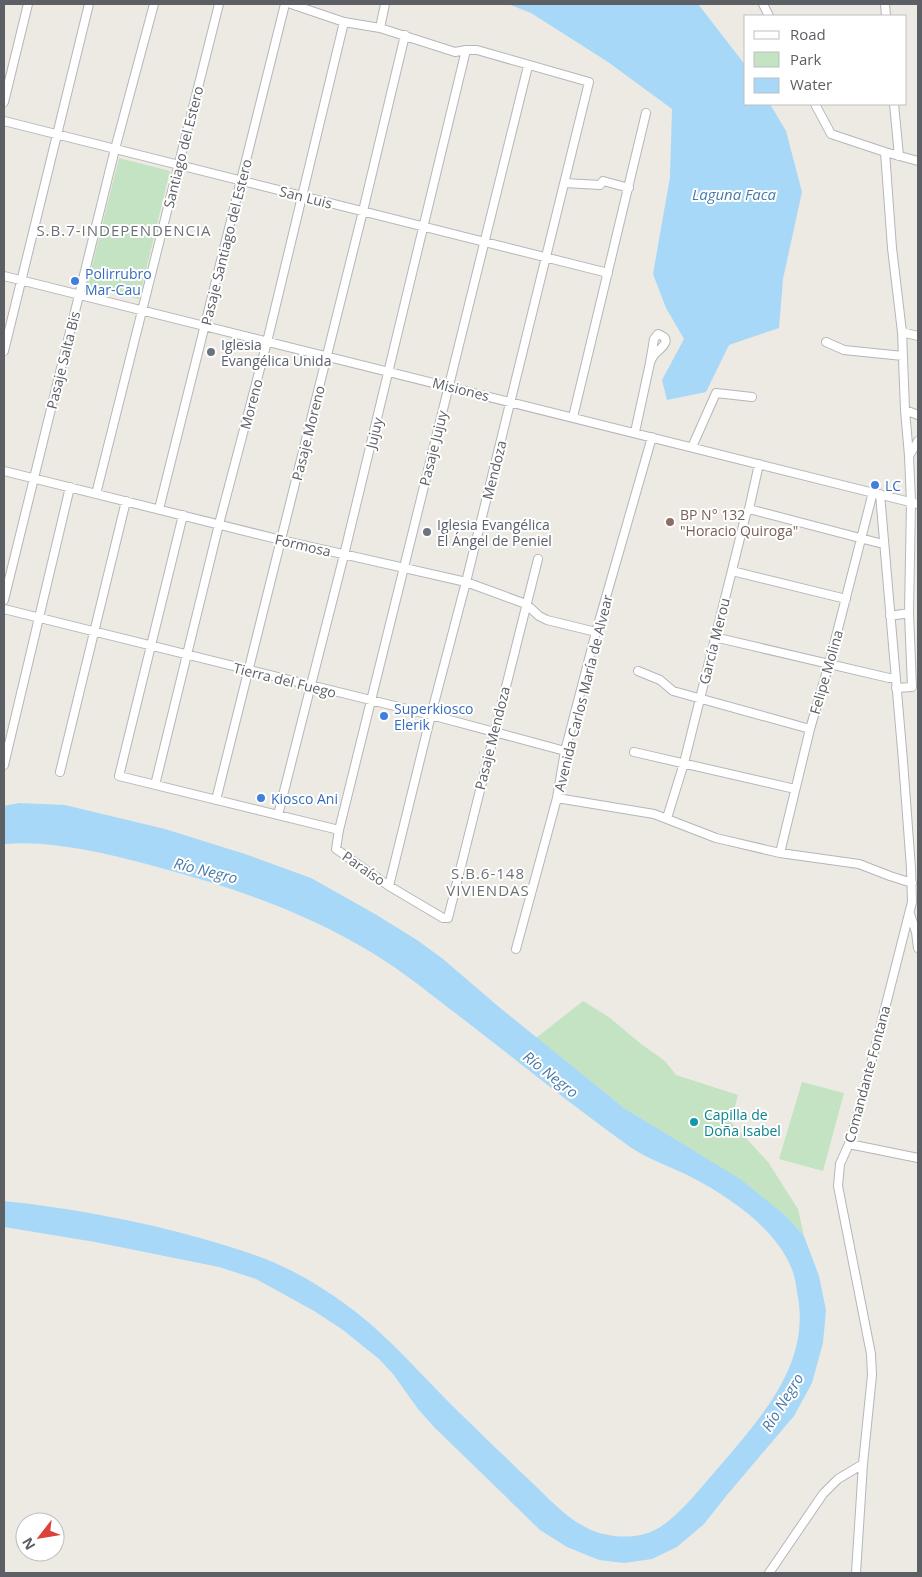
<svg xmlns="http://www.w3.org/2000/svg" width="922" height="1577" viewBox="0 0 922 1577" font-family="'Open Sans',sans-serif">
  <rect width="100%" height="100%" fill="#edeae3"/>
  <path fill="#c3e3c2" d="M119,158l51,13 -31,128 -52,-13z
    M583,1001l27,17 31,26 24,17 11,14 62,20 -7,27 37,40 30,47 6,27 -18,-20 -106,-73 -56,-35 -88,-70z
    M802,1082l42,11 -21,78 -44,-12z"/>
  <path fill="#a8d8f8" d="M508,4h190l48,62v38h24l16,27 16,61 -19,87 -4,49 -50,17 -23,47 -39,8 -5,-20 22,-41 -18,-31 -13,-34 17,-97 2,-68 -64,-47 -77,-49z
    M19,803l46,2 100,24 80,25 66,24 64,36 42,26 26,19 56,48 125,101 116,71 46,37 18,20 15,40 7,34 -3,33 -11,40 -18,33 -67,79 -23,29 -27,23 -25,12 -28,4 -25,-3 -32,-13 -27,-17 -106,-103 -16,-18 -25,-35 -14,-15 -36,-29 -29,-19 -58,-32 -37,-12 -124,-25 -91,-15v-26c66,7 132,19 196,37 32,9 65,19 94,34 36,19 69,43 97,71 15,14 28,29 42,43 30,31 62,61 93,91 19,17 38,40 61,51 20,10 48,12 68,2 23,-12 47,-44 64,-63 43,-51 93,-104 78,-175 -1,-7 -2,-14 -4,-20 -15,-42 -62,-74 -100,-94 -21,-11 -44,-18 -63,-31 -57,-41 -111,-85 -167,-128 -29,-22 -58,-46 -89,-65 -65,-40 -139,-66 -213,-86 -48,-13 -107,-28 -157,-24v-38z"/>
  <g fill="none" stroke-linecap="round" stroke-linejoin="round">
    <g stroke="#b4b6ba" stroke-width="10">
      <path id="minor" d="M291,4l53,18 36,6 75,24 11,-2h11l112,32 -123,500 -35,133 -42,171
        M763,4l6,12
        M885,4l1,12
        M380,28l5,-24
        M4,102l24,-98
        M815,104l16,30 54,18 33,9
        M894,104l5,52
        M4,121l604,152
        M885,152l7,96 10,84 3,78 4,46 2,46 -2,111 3,74 -16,1
        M565,183l35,2 3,-4 26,7
        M4,276l914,228
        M902,332l16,4
        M826,342l18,8 59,6
        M4,351l85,-347
        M905,410l13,5
        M573,417l73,-304
        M635,432l15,-69c0,-1 3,-7 4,-8 5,-6 21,-15 4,-21l-4,5 -4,24
        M692,447l24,-54 36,4
        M909,456l9,-15
        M4,471l277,69 185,42 60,22 13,12 8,4 49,12
        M96,494l123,-490
        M159,509l126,-505
        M749,509l134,35
        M183,515l-64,261 220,54 -3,19 53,37 54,32h5l90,-359
        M732,571l114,28
        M4,600l111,-451 39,-145
        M4,609l427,106 134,36
        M890,616l19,-3
        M714,637l175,41h6
        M638,671l22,9 13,11 137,38
        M634,752l161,37
        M4,765l66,-278
        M60,772l66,-271
        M155,785l64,-261 48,-182 77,-320
        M557,798l97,16 62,24 64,15 79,11 31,12 22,7
        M216,800l147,-589 42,-176
        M278,815l66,-260 122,-505
        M667,818l17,-55 62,-249 3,-5 10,-45
        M339,830l189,-764
        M780,853l30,-124 19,-65 44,-172
        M910,914l6,18 2,16
        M516,949l41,-151 8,-47 31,-119 56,-195
        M849,1144l69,14
        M769,1573l54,-79 15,-15 25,-15
        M856,1573l7,-109 9,-89 -1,-21 -33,-168 2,-22 9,-20 13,-45 50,-197 -1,-34 -8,-107 -23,-267"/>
    </g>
    <use href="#minor" stroke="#fff" stroke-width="8"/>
  </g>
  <g fill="#3f7fe0" stroke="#fff" stroke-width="2">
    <circle cx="75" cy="281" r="5"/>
    <circle cx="875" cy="485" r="5"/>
    <circle cx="384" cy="716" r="5"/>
    <circle cx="261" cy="798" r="5"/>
  </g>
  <g fill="#6b7280" stroke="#fff" stroke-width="2">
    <circle cx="211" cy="352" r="5"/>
    <circle cx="427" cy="532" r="5"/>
  </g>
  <circle fill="#8d6e63" stroke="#fff" stroke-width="2" cx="670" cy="522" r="5"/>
  <circle fill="#0f9aa8" stroke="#fff" stroke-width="2" cx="694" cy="1122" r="5"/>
  <g text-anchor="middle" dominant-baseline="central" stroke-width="4" stroke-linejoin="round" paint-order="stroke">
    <g font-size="14" fill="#5c5f63" stroke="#fff">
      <text transform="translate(183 147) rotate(-76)">Santiago del Estero</text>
      <text transform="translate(306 197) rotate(14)">San Luis</text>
      <text transform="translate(226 242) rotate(-76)">Pasaje Santiago del Estero</text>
      <text transform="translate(63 360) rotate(-76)">Pasaje Salta Bis</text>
      <text transform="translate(461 389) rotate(14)">Misiones</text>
      <text transform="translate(251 404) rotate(-75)">Moreno</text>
      <text transform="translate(308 433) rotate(-76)">Pasaje Moreno</text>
      <text transform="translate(374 433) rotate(-76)">Jujuy</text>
      <text transform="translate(433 448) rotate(-76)">Pasaje Jujuy</text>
      <text transform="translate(494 470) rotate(-76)">Mendoza</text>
      <text transform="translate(303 545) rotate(13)">Formosa</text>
      <text transform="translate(714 641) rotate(-76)">García Merou</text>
      <text transform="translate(826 672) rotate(-74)">Felipe Molina</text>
      <text transform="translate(285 680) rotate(14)">Tierra del Fuego</text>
      <text transform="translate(583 693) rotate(-76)">Avenida Carlos María de Alvear</text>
      <text transform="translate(492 738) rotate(-76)">Pasaje Mendoza</text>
      <text transform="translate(364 868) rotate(35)">Paraíso</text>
      <text transform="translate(867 1074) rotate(-75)">Comandante Fontana</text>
    </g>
    <g font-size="14" fill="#366cbe" stroke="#fff" text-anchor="start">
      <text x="85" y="273">Polirrubro<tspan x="85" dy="16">Mar-Cau</tspan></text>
      <text x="885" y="485">LC</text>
      <text x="394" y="708">Superkiosco<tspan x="394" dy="16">Elerik</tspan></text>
      <text x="271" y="798">Kiosco Ani</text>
    </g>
    <g font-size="14" fill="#5b616d" stroke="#fff" text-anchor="start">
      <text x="221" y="344">Iglesia<tspan x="221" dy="16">Evangélica Unida</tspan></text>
      <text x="437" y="524">Iglesia Evangélica<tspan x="437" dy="16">El Ángel de Peniel</tspan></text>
    </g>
    <g font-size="14" fill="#785e54" stroke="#fff" text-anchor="start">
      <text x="680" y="514">BP N° 132<tspan x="680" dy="16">"Horacio Quiroga"</tspan></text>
    </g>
    <g font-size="14" fill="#0d838f" stroke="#fff" text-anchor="start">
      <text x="704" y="1114">Capilla de<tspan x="704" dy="16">Doña Isabel</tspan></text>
    </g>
    <g font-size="15" font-style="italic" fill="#477aa9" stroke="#fff">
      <text x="734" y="194">Laguna Faca</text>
      <text transform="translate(206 870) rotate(14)">Río Negro</text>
      <text transform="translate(551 1074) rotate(38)">Río Negro</text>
      <text transform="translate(782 1402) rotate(-58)">Río Negro</text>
    </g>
    <g font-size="15" letter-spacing="1" fill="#6d7175" stroke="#fff">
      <text x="124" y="230">S.B.7-INDEPENDENCIA</text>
      <text x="488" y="873">S.B.6-148<tspan x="488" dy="17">VIVIENDAS</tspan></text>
    </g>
  </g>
  <rect width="922" height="1577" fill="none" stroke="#5c5f63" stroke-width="10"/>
  <rect x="744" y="15" width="162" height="90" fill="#ffffff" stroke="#bebfc1"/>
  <rect x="754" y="31" width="25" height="8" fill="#ffffff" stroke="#bebfc1"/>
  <text x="790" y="40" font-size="15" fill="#5c5f63">Road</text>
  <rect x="754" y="52" width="25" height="15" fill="#c3e3c2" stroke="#bebfc1"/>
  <text x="790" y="65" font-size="15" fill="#5c5f63">Park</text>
  <rect x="754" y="78" width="25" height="15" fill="#a8d8f8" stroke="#bebfc1"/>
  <text x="790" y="90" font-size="15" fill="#5c5f63">Water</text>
  <g transform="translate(40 1537) rotate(239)"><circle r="24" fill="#ffffff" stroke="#bebfc1"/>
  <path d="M0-4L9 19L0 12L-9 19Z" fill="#dc413b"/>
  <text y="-8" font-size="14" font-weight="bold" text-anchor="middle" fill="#5c5f63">N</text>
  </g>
</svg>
